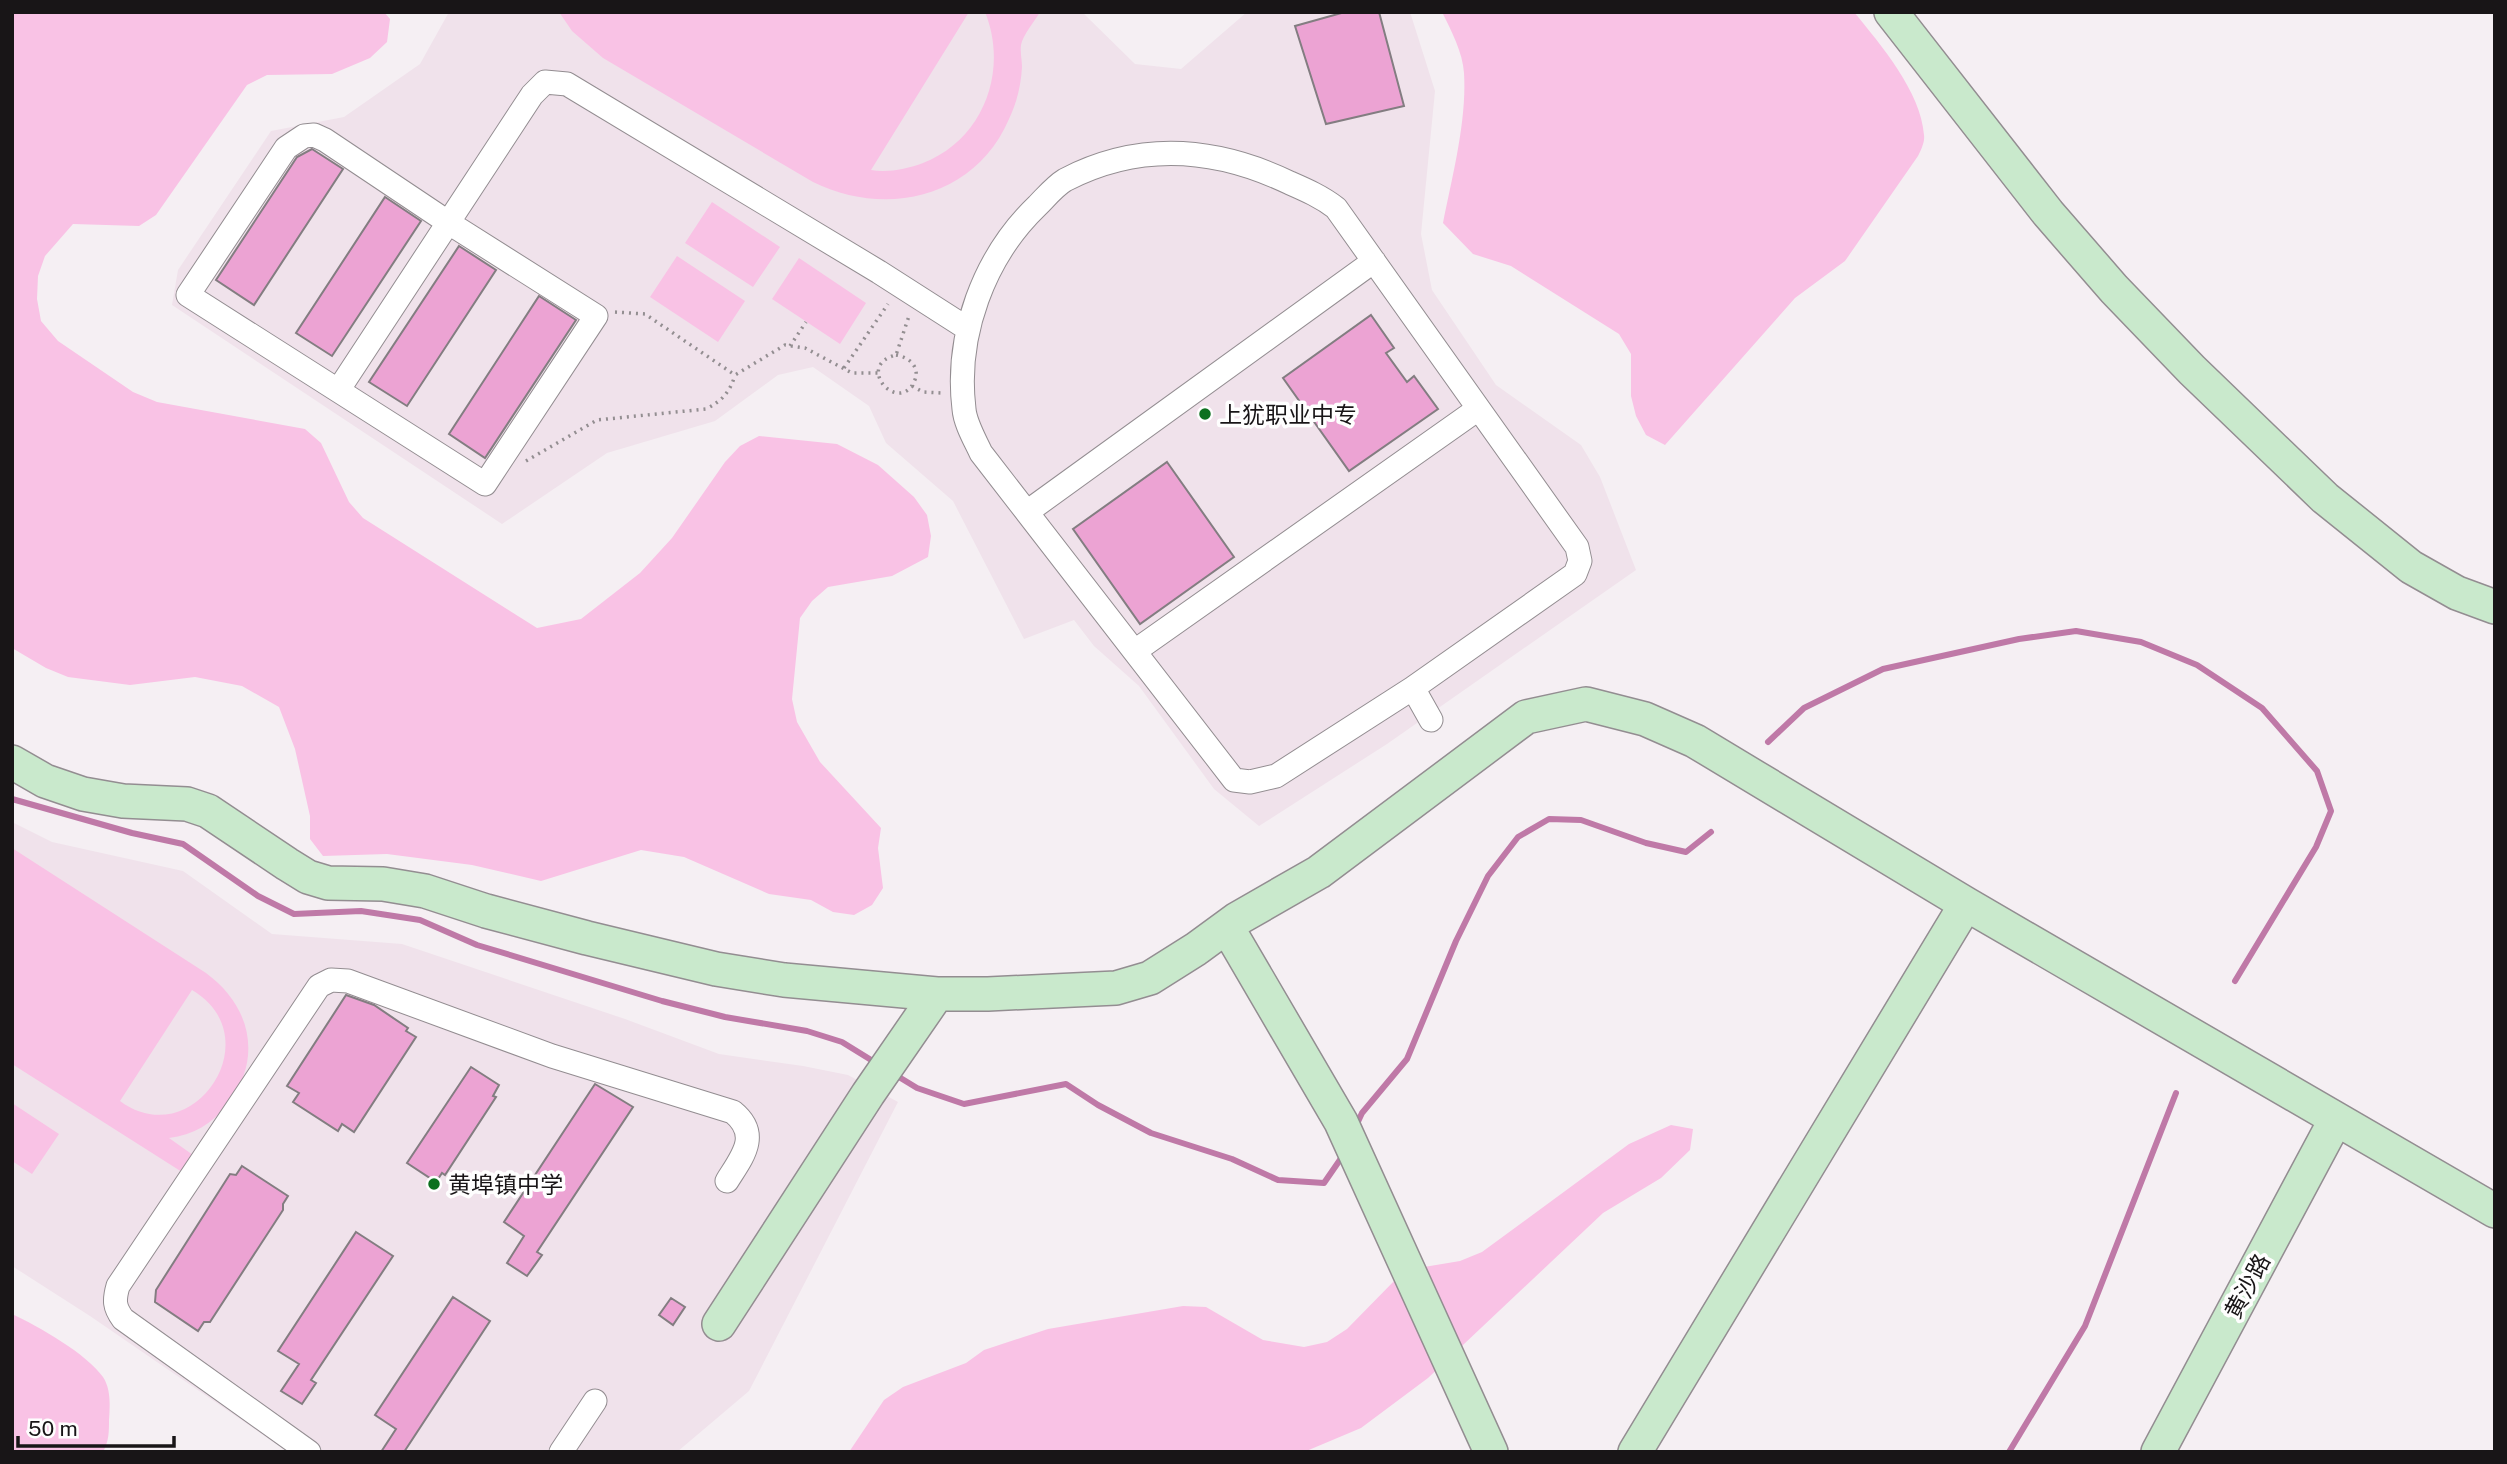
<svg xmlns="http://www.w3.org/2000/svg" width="2507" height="1464" viewBox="0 0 2507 1464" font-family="'Public Sans','Noto Sans SC',sans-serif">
  <rect width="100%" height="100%" fill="#f5eff3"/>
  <path fill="#f0e2eb" d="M449,12h633l53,52 46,5 66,-57h163l25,79 -14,143 11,56 64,95 85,60 19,32 36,93 -249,174 -128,82 -45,-37 -75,-103 -45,-40 -20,-26 -50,19 -71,-138 -67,-58 -17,-37 -56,-39 -35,8 -63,46 -108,32 -105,71 -330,-219 6,-35 93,-139 73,-14 76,-53z
    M12,822l40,20 131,29 89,63 130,10 223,75 94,35 84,12 45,9 50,27 -149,289 -72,61h-389l-198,-136 -78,-50z"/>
  <path fill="#f9c2e5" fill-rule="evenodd" d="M12,12h372l6,7 -3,23 -17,16 -38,16 -65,1 -20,10 -91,130 -17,11 -66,-2 -28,32 -7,20 -1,23 4,22 17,20 75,51 24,10 148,27 16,14 28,59 14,16 174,110 44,-9 59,-46 32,-35 53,-76 15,-16 19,-10 78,8 41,21 36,32 13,18 4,21 -3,21 -36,19 -64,11 -16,14 -12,17 -8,81 5,23 23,40 61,66 -3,20 5,40 -11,17 -18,10 -21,-3 -22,-12 -42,-6 -85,-37 -43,-7 -100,31 -69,-16 -85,-11 -64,2 -13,-17v-23l-15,-67 -16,-42 -37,-21 -47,-9 -65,8 -62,-8 -22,-9 -34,-20z
    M559,12h410l-98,158c16,3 36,-1 52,-7 60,-23 86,-92 62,-151h55c-6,10 -17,23 -19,33 -1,7 1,15 1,22 -1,18 -5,35 -13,52 -34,79 -123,99 -196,63l-210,-124 -31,-27z
    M1442,12h412c27,33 67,80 70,123 1,7 -3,15 -6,21l-73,105 -50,37 -130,147 -19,-10 -10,-19 -5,-20v-42l-12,-20 -108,-68 -38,-12 -30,-31c9,-46 24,-102 21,-150 -1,-20 -13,-43 -22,-61z
    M712,202l68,45 -27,40 -68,-44z
    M677,256l68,45 -27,41 -68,-45z
    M799,258l67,45 -26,41 -68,-45z
    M12,848l194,125c45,33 57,85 22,131 -16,20 -35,31 -59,34l24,17 -11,17 -170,-108zM192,990c80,47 1,165 -72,111z
    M12,1103l47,31 -27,40 -20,-13z
    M1671,1125l22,4 -3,21 -29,28 -58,35 -175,165 -67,50 -57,24h-455l35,-52 19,-13 63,-24 18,-13 64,-21 135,-23 23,1 57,33 41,7 23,-5 20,-13 50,-51 21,-10 42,-7 22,-9 147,-108z
    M12,1314c26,12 75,40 91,63 8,12 7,29 6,43 0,12 0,21 -6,32h-91z"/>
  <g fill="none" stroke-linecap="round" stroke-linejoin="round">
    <path stroke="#bf79a7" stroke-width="6" d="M1768,742l36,-34 79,-39 136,-30 57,-8 65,11 56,23 65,43 55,63 14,40 -15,36 -81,134
      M12,799l120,34 51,11 75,52 36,18 67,-3 59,9 57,25 185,56 63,16 82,14 35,11 34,21
      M894,1074l23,14 47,16 102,-20 32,21 53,28 81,26 46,21 46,3 20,-29
      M1355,1128l7,-15 45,-54 49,-118 32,-65 30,-39 31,-18 32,1 65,23 40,9 25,-20
      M2009,1452l76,-126 91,-233"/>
  </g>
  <path fill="#eca3d3" stroke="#837d81" stroke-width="2" d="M1345,12h34l25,94 -78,18 -31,-98z
    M312,149l31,20 -89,136 -38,-25 81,-123z
    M385,197l36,24 -89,135 -36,-23z
    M459,246l37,24 -89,136 -38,-24z
    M539,296l37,24 -91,138 -36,-24z
    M1371,315l23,33 -8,5 21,29 7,-6 24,33 -89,62 -66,-93z
    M1167,462l67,95 -94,67 -67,-95z
    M346,995l28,10 34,23 -2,3 10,6 -62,95 -12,-8 -4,7 -45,-29 6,-9 -12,-7z
    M471,1067l28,18 -6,11 3,1 -51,78 -3,-2 -6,9 -29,-19z
    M595,1084l38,23 -96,145 5,3 -15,21 -20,-13 17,-27 -20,-14z
    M242,1166l46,30 -5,8v6l-73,112h-6l-6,9 -43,-29 1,-12 74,-116 6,1z
    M356,1232l37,24 -82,124 5,3 -14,21 -21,-13 18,-27 -21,-13z
    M453,1297l37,24 -86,131h-23l15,-23 -21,-14z
    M671,1298l14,9 -12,18 -14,-10z"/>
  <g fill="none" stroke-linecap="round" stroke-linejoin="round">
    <g stroke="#938d91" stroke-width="25">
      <path id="street" d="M314,135l11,5 124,83 147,93 -111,168 -297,-189 98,-147 18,-12z
        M339,389l193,-294 13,-13 22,2 312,188 89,57
        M1027,512l347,-251
        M1135,651l343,-242
        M1413,688l-137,88 -26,6 -16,-2 -253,-327c-6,-13 -16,-30 -17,-44 -9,-74 20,-152 73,-203 9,-9 18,-20 28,-26 75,-39 150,-33 225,3 16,7 32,14 46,25l241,339 3,14 -5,13 -162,114 18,32
        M309,1452l-186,-133c-9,-12 -9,-19 -5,-33l201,-300 12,-6 17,1 204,75 181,56c28,23 9,45 -6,69
        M561,1452l34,-51"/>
    </g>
    <g stroke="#938d91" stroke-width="36">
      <path id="secondary" d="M1891,12l157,201 66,76 78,81 133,128 86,69 46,26 38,14
        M12,762l33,19 38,13 40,7 64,3 21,7 79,53 21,13 20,6 55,1 42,7 61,20 101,27 129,31 68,11 153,14h51l128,-6 34,-10 46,-29 41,-30 82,-47 207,-155 60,-13 59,15 50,22 271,163 529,307
        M1227,927l114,195 150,330
        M719,1324l149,-230 69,-100
        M1635,1452l331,-548
        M2158,1452l178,-333"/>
    </g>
    <path stroke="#938e91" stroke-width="3.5" stroke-dasharray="2 5" stroke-linecap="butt" d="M615,312l30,2 90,61 50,-30 20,3 47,25h27
      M790,346l16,-24
      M896,355c14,2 25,13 18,27 -16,33 -60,-17 -18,-27l13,-39
      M844,368l44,-64
      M912,386l11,6 19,1
      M526,461l71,-41 109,-11c16,-8 24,-17 29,-34"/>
    <use href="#street" stroke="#fff" stroke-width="23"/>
    <use href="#secondary" stroke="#c9e9cc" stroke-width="33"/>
  </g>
  <g fill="#0c701f" stroke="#fefefe" stroke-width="2.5">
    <circle cx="1205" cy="414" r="7"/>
    <circle cx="434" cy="1184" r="7"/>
  </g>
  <g text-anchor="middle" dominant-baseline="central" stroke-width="7" stroke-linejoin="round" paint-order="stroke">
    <g font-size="23" fill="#181517" stroke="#fefefe" text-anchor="start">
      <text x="1219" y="414">上犹职业中专</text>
      <text x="448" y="1184">黄埠镇中学</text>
    </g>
    <g font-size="23" fill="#181517" stroke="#fefefe">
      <text transform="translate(2247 1286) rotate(-62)">黄沙路</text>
    </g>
  </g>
  <rect width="2507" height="1464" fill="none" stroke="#181517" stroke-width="28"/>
  <path d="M18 1436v10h156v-10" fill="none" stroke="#181517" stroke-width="3.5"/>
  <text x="28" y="1436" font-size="21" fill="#181517" stroke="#fefefe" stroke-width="5" paint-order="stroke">50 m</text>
</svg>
